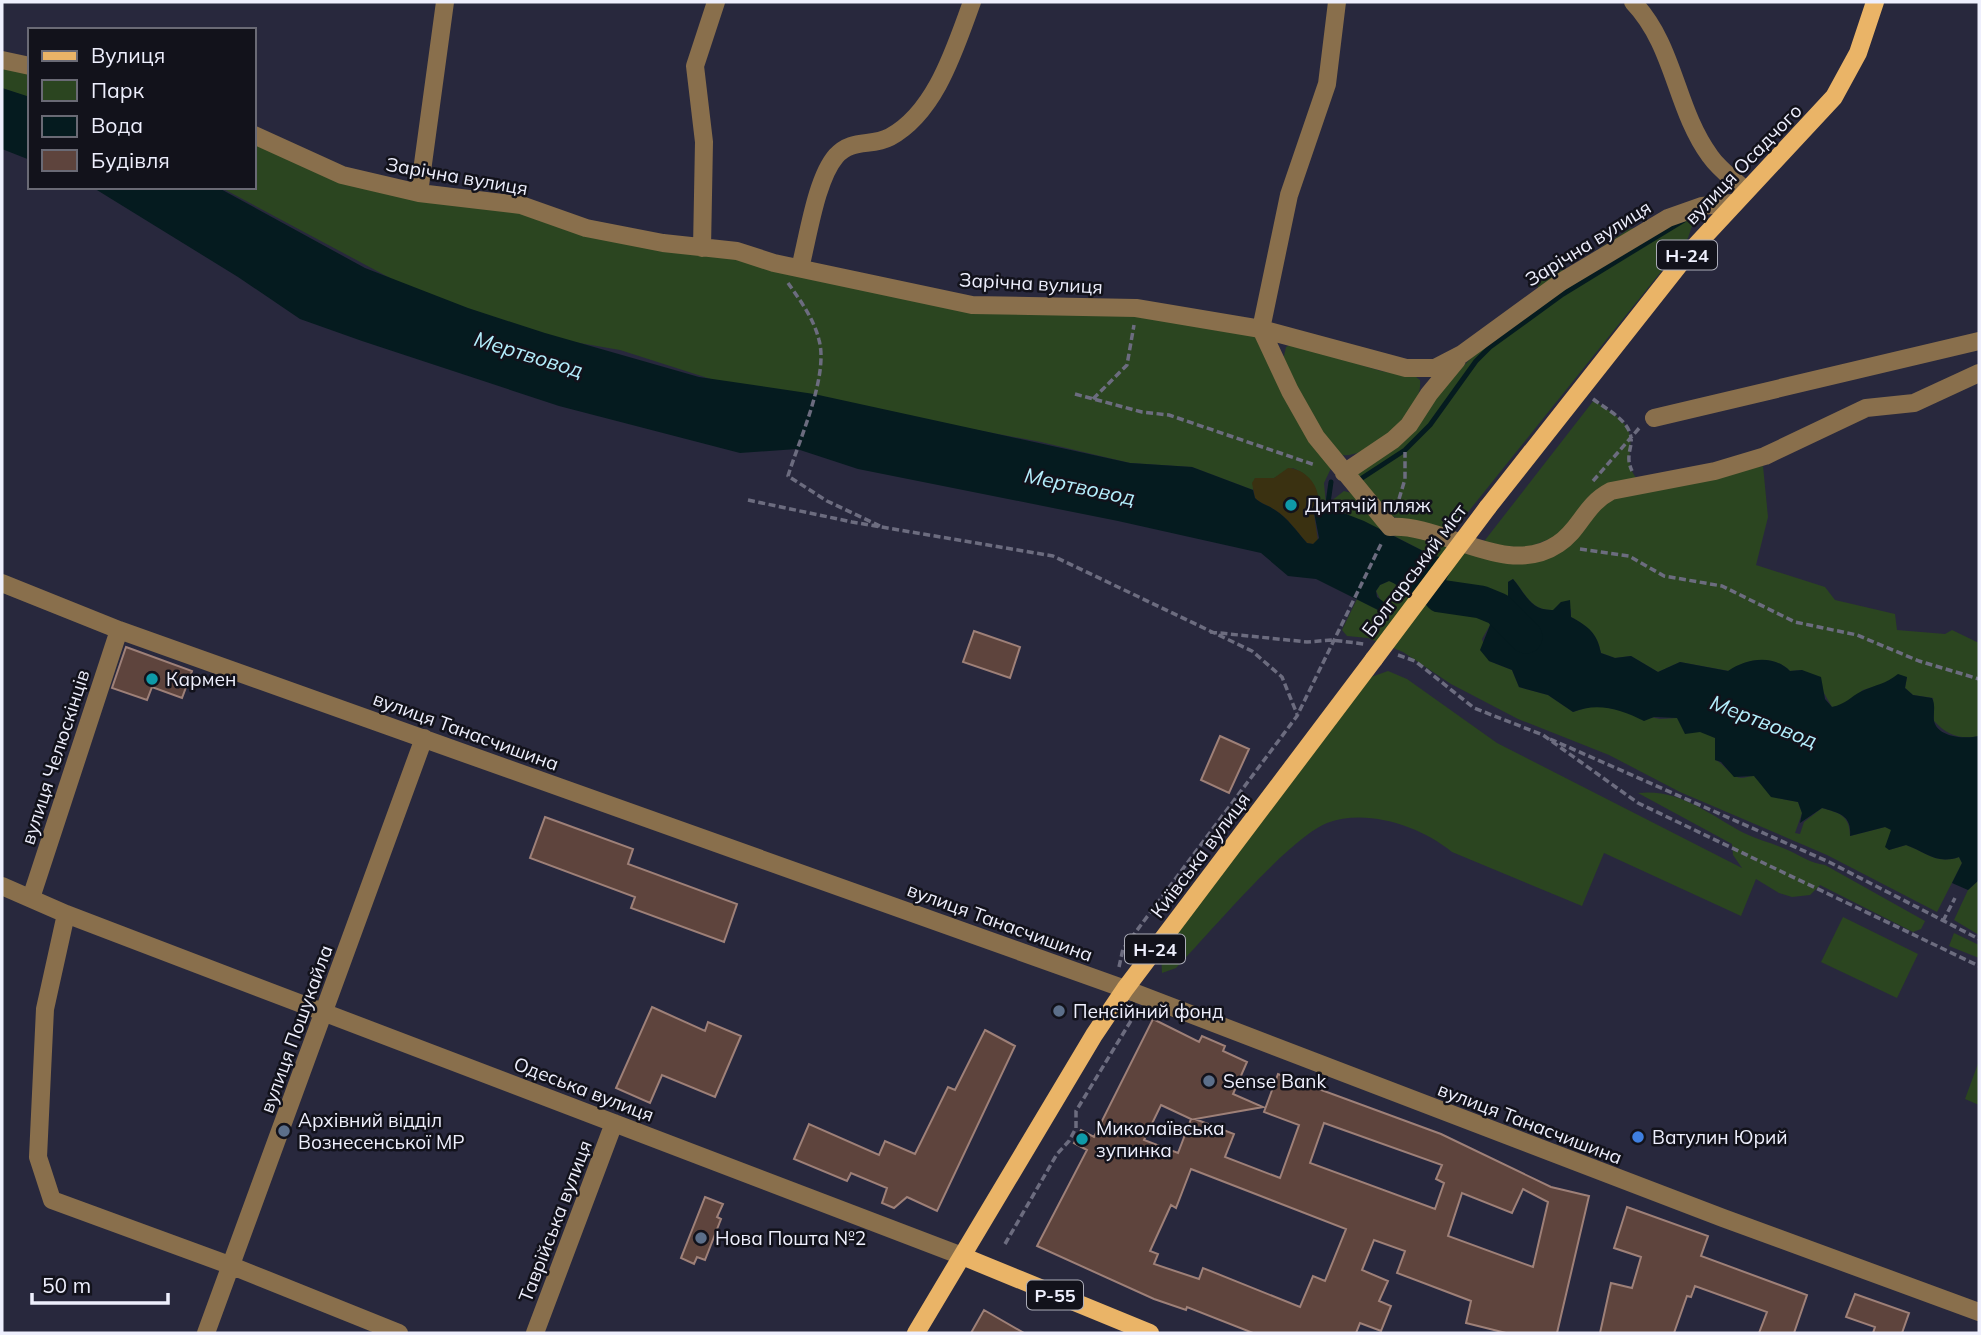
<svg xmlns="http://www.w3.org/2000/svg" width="1981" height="1335" viewBox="0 0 1981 1335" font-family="Mulish,sans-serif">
  <rect width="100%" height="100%" fill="#28283d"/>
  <path fill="#2b4520" d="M2,61l28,5v32l-28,-10z
    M254,131l106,53 160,24 448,100 161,5 130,24 74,127 -9,19 2,22 18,-14 11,3 27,36 -64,-27c1,-16 -10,-29 -25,-35l-19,10h-19l-2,12 -61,-23 -62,-4 -89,-21 -324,-61 -97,-31 -69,-12 -146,-52 -185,-99h34z
    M1682,219h8l3,4 -5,15 -236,294 -62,-16 -34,-40 118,-121 62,-58 3,-16 5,-6 7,-4 16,-1 62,-41z
    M1292,344l89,27 35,6 4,3c4,32 -50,80 -81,75l-11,-11 -45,-84 3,-13z
    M1594,400c10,8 24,15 32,26 12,18 -6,34 12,54l-75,54 -37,14 -44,-4z
    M1763,466l5,51 -12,48 69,22 10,13 60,14 2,16 48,4 7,-4 27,13v93c-19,4 -32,-1 -45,-15l-1,-23 -20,-3 -8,-7 2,-11 -44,13 -17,15 -14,2 -11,-19 -19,-18 -12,1c-16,-16 -43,-13 -61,0l-49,-9 -22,10 -27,-16 -16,2 -14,-5c-4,-20 -13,-26 -30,-36v-7l-10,-8 -7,8c-24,1 -28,-16 -41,-31l-5,3v22l-5,4 -52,-12c-11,-12 -2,-22 4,-35l-24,-6 -37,-19 3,-3 138,26 78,-62z
    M1389,581c15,5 29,24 44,26 19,2 38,-9 55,5l2,13 -8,14 7,22 23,9 7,17 29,8 25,17 22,-7 65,14 17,-1 38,20v22c9,3 15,17 26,18 4,0 8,-2 13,-2 22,22 12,20 44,26l4,11 -7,20 5,1 4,-12 18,-14c18,5 28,8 28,28l35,-9 6,2 1,6 -5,6 2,9 17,-5c20,7 30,20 53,12l3,6 -25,49 -110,-57 -147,-63 -71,-37 -91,-36 -67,-35 -48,-32 -35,-14 -21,-2 -5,-6 15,-31 31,16 -12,-24 4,-6z
    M1388,671l19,8 90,64 245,125 -9,-13 -1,-11 -94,-51c41,-5 72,22 106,40 14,7 32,11 46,18 13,6 20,12 35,14l100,56 -4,8 -8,3 -93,-47 -10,10 -18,2 -13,-4 -23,-14 -15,37 -137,-63 -22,53 -130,-54c-32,-26 -85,-44 -125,-29 -38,15 -119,112 -151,145l-14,5 -1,-22 210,-274z
    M1979,880v55l-25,-15 14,-30z
    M1843,917l75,37 -21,44 -76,-36z
    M1954,933l25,12v13l-30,-12z
    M1979,1061v44l-14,-6z"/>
  <path fill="#3a3111" d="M1288,468c18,1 32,18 30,35l-5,4 5,34 -5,3 -6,-1c-10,-11 -19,-25 -32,-33 -7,-5 -14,-6 -20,-12l-3,-15 3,-5h19z"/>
  <path fill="#051b1f" d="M2,88l28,9v63l-28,-11z
    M92,187h125l148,81 103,40 77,25 154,44 115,17 316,69 62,4 61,23 2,8c6,6 13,7 20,12 13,8 22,22 32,33l6,1 6,-6 -6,-31 5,-4 46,18 67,34 25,6 -11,21 1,8 9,8 48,10 5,-5v-21l5,-3c13,15 17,32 40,31l8,-8 9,-2 1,17c18,10 26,16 30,36l14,5 16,-2 27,16 22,-10 48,9c19,-13 45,-17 62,0l12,-1 19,7 4,22 7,8c14,-3 18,-10 30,-16 13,-6 24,-7 36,-17l9,3 -2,11 8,7 19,3c4,8 1,15 2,23 4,17 32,18 45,15v144l-11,10 -16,-7 10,-20 -3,-6c-23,8 -33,-5 -53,-12l-17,5 -4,-3 6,-17 -6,-3 -35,9c2,-20 -10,-23 -28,-28l-22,15 2,-10 -4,-11 -27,-5 -17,-21 -20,1 -13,-15 -6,-2v-22l-15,-6 -15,2 -8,-16 -23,-1 -10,4c-23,-12 -47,-19 -71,-9l-25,-17 -29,-8 -7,-17 -23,-9 -9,-11 10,-25 -2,-13c-18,-15 -39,-1 -58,-6 -16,-4 -28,-20 -41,-25l-9,4 -4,6 1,6 11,8v10l-72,-36 -28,-3 -27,-23 -143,-32 -260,-52 -61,-20 -57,4 -181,-47 -197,-65 -62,-22 -62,-42z"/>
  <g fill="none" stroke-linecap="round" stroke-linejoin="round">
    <path stroke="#051b1f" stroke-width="5" d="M1359,480l46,-30 25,-25 46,-64 14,-14 73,-53 121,-74
      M1320,509l8,-6 3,-21"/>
    <path stroke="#051b1f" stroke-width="33" d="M1440,596l41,6 17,7 28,28"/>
  </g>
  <path fill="#5e443d" stroke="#9e8078" stroke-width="2" fill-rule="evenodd" d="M974,631l46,16 -10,31 -47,-16z
    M126,647l66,24 -10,27 -30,-11 -5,13 -35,-12z
    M1220,736l29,13 -20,44 -28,-13z
    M545,817l88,32 -5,15 109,40 -13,38 -93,-34 4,-11 -105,-39z
    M652,1007l53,24 3,-9 33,14 -26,61 -53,-22 -12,28 -34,-15z
    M1153,1019l46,23 3,-6 23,10 -2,5 24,11 -14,32 30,13 -68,12 39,15 -9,23 55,21 19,-53 -35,-13 14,-38 163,60 110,53 38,9 -32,137h-51l-40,-10 5,-22 -74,-28 8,-22 -31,-11 -12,30 26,11 -9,20 12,5 -10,25 -21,-8 -4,10h-103l-66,-26 -1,3 -32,-11 -117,-53 50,-96 -13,-7 7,-13 13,7zM1161,1105l30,14 -13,34 -34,-13zM1324,1123l118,42 -6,14 8,4 -9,26 -125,-46zM1191,1169l155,60 -21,52 -12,-5 -13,31 -97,-39 -4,11 -45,-15 4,-10 -8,-3 21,-46 5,3zM1523,1189l25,13 -15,65 -85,-31 14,-43 50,20z
    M985,1030l30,16 -78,165 -30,-14 -13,11 -12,-5 5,-15 -36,-15 -4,8 -53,-22 15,-35 70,31 6,-14 30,13 33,-67 7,3z
    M705,1197l18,7 -6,13 4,2 -16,41 -8,-3 -3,7 -13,-6z
    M1627,1207l81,29 -7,20 106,39 -13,38h-35l8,-21 -72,-26 -4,11 -4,-1 -13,37h-74l11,-50 21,5 9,-31 -27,-9z
    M1855,1294l54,19 -7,20h-29l2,-6 -29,-10z
    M984,1310l40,23h-53z"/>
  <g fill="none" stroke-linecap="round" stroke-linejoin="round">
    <path stroke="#6c6c7f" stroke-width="3.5" stroke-dasharray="7 3.5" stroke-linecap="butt" d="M788,283c12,17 26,36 31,57 10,36 -20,100 -31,136l39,25 53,25
      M1075,394l67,18 27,3 146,50
      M1093,399l34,-34 7,-40
      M1593,399c14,11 41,23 38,45 -2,11 -4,16 1,27
      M1593,481l48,-55
      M748,500l104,22 201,34 199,95 30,26 15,37
      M1396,509l9,-30v-27
      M1580,549l49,7 35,20 58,10 73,36 62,13 62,26 60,18
      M1210,632l97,10 25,-2 32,4
      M1398,655l17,6 59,47 69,27 95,68 341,163
      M1550,739l279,123 150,77
      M1943,921l12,-23
      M1119,967l4,-18 174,-233 85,-174
      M1005,1244l52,-90 12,-13 7,-13v-17l56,-92 8,-7"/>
    <path stroke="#896f4c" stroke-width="18" d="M1337,2l-10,82 -38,111 -28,134 29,62 26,46 74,90c53,-4 116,52 168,17 23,-15 26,-39 53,-53l104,-20 50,-15 101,-48 48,-5 65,-30
      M1633,2c42,44 42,106 77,154 9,13 23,23 35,34
      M2,60l28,6
      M254,135l88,40 77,18 102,12 65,23 77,15 74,8 37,12 198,42 164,3 125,21 145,39h29l27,-14 99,-72 107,-64 34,-12 30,-3
      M419,193l26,-191
      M702,248l2,-106 -9,-76 21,-64
      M800,268c8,-30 16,-89 36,-112 16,-18 35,-9 54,-19 46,-25 65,-89 82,-135
      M1654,418l325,-77
      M1344,473l49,-33 16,-15 20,-31 28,-34
      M2,583l117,47 1006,359 598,229 256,94
      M2,886l64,28 896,342
      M31,898l88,-268
      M66,914l-21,95 -7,148 14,43 180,66 167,67
      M206,1333l218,-595
      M535,1333l79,-210"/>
    <path stroke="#eab467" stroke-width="18" d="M1488,507l199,-252 147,-158 24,-44 17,-51
      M962,1256l188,77
      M916,1333l178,-298 31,-46 249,-330"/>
    <path stroke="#eab467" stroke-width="18" d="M1374,659l114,-152"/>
  </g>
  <g fill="#0f9aa8" stroke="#12121b" stroke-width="2.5">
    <circle cx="1291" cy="505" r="7"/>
    <circle cx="152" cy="679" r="7"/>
    <circle cx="1082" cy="1139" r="7"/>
  </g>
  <g fill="#5c6f8a" stroke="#12121b" stroke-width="2.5">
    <circle cx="1059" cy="1011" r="7"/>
    <circle cx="1209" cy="1081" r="7"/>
    <circle cx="284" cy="1131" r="7"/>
    <circle cx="701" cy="1238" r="7"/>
  </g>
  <circle fill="#3f7fe0" stroke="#12121b" stroke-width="2.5" cx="1638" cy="1137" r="7"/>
  <g text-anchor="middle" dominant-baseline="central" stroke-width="5" stroke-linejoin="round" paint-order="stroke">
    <g fill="#12121b" stroke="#acadb9" stroke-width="2">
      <rect x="1657" y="240.5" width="60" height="29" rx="5"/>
      <rect x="1125" y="934.5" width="60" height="29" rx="5"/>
      <rect x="1027" y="1280.5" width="56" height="29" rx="5"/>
    </g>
    <g font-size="18" font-weight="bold" fill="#eeeffd">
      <text x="1687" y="255">Н-24</text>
      <text x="1155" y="949">Н-24</text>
      <text x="1055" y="1295">Р-55</text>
    </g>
    <g font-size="19" fill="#eeeffd" stroke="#12121b">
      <text transform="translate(1743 164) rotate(-46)">вулиця Осадчого</text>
      <text transform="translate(457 176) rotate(10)">Зарічна вулиця</text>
      <text transform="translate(1588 243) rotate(-32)">Зарічна вулиця</text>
      <text transform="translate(1031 283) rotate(3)">Зарічна вулиця</text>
      <text transform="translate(1414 570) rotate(-53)">Болгарський міст</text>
      <text transform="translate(466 731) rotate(20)">вулиця Танасчишина</text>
      <text transform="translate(55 757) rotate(-72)">вулиця Челюскінців</text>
      <text transform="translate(1200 855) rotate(-53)">Київська вулиця</text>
      <text transform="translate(1000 922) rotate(20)">вулиця Танасчишина</text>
      <text transform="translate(296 1029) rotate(-70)">вулиця Пошукайла</text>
      <text transform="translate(584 1089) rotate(21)">Одеська вулиця</text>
      <text transform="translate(1530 1123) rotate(21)">вулиця Танасчишина</text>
      <text transform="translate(555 1221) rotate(-69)">Таврійська вулиця</text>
    </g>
    <g font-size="19" fill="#eeeffd" stroke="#12121b" text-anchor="start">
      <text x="1305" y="505">Дитячій пляж</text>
      <text x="166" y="679">Кармен</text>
      <text x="1073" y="1011">Пенсійний фонд</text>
      <text x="1223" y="1081">Sense Bank</text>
      <text x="298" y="1120">Архівний відділ<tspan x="298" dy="22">Вознесенської МР</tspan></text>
      <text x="1096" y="1128">Миколаївська<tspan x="1096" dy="22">зупинка</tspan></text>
      <text x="1652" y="1137">Ватулин Юрий</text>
      <text x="715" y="1238">Нова Пошта №2</text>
    </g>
    <g font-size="21" font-style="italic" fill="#b4effd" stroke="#12121b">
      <text transform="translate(529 354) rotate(17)">Мертвовод</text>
      <text transform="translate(1080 486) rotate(12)">Мертвовод</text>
      <text transform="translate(1764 721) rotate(21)">Мертвовод</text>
    </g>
  </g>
  <rect width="1981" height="1335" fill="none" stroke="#eeeffd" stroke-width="7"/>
  <rect x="28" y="28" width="228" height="161" fill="#12121b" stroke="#6a6a75" stroke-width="2"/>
  <rect x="42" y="51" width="35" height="10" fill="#eab467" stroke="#6a6a75" stroke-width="2"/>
  <text x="91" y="63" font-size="21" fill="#eeeffd">Вулиця</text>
  <rect x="42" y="80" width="35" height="21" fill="#2b4520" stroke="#6a6a75" stroke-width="2"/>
  <text x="91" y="98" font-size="21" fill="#eeeffd">Парк</text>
  <rect x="42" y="116" width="35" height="21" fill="#051b1f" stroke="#6a6a75" stroke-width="2"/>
  <text x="91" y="133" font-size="21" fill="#eeeffd">Вода</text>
  <rect x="42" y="150" width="35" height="21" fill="#5e443d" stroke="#6a6a75" stroke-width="2"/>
  <text x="91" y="168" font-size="21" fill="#eeeffd">Будівля</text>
  <path d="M32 1293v10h136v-10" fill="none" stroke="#eeeffd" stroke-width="3.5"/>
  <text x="42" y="1293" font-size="21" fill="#eeeffd" stroke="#12121b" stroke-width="5" paint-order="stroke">50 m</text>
</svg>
